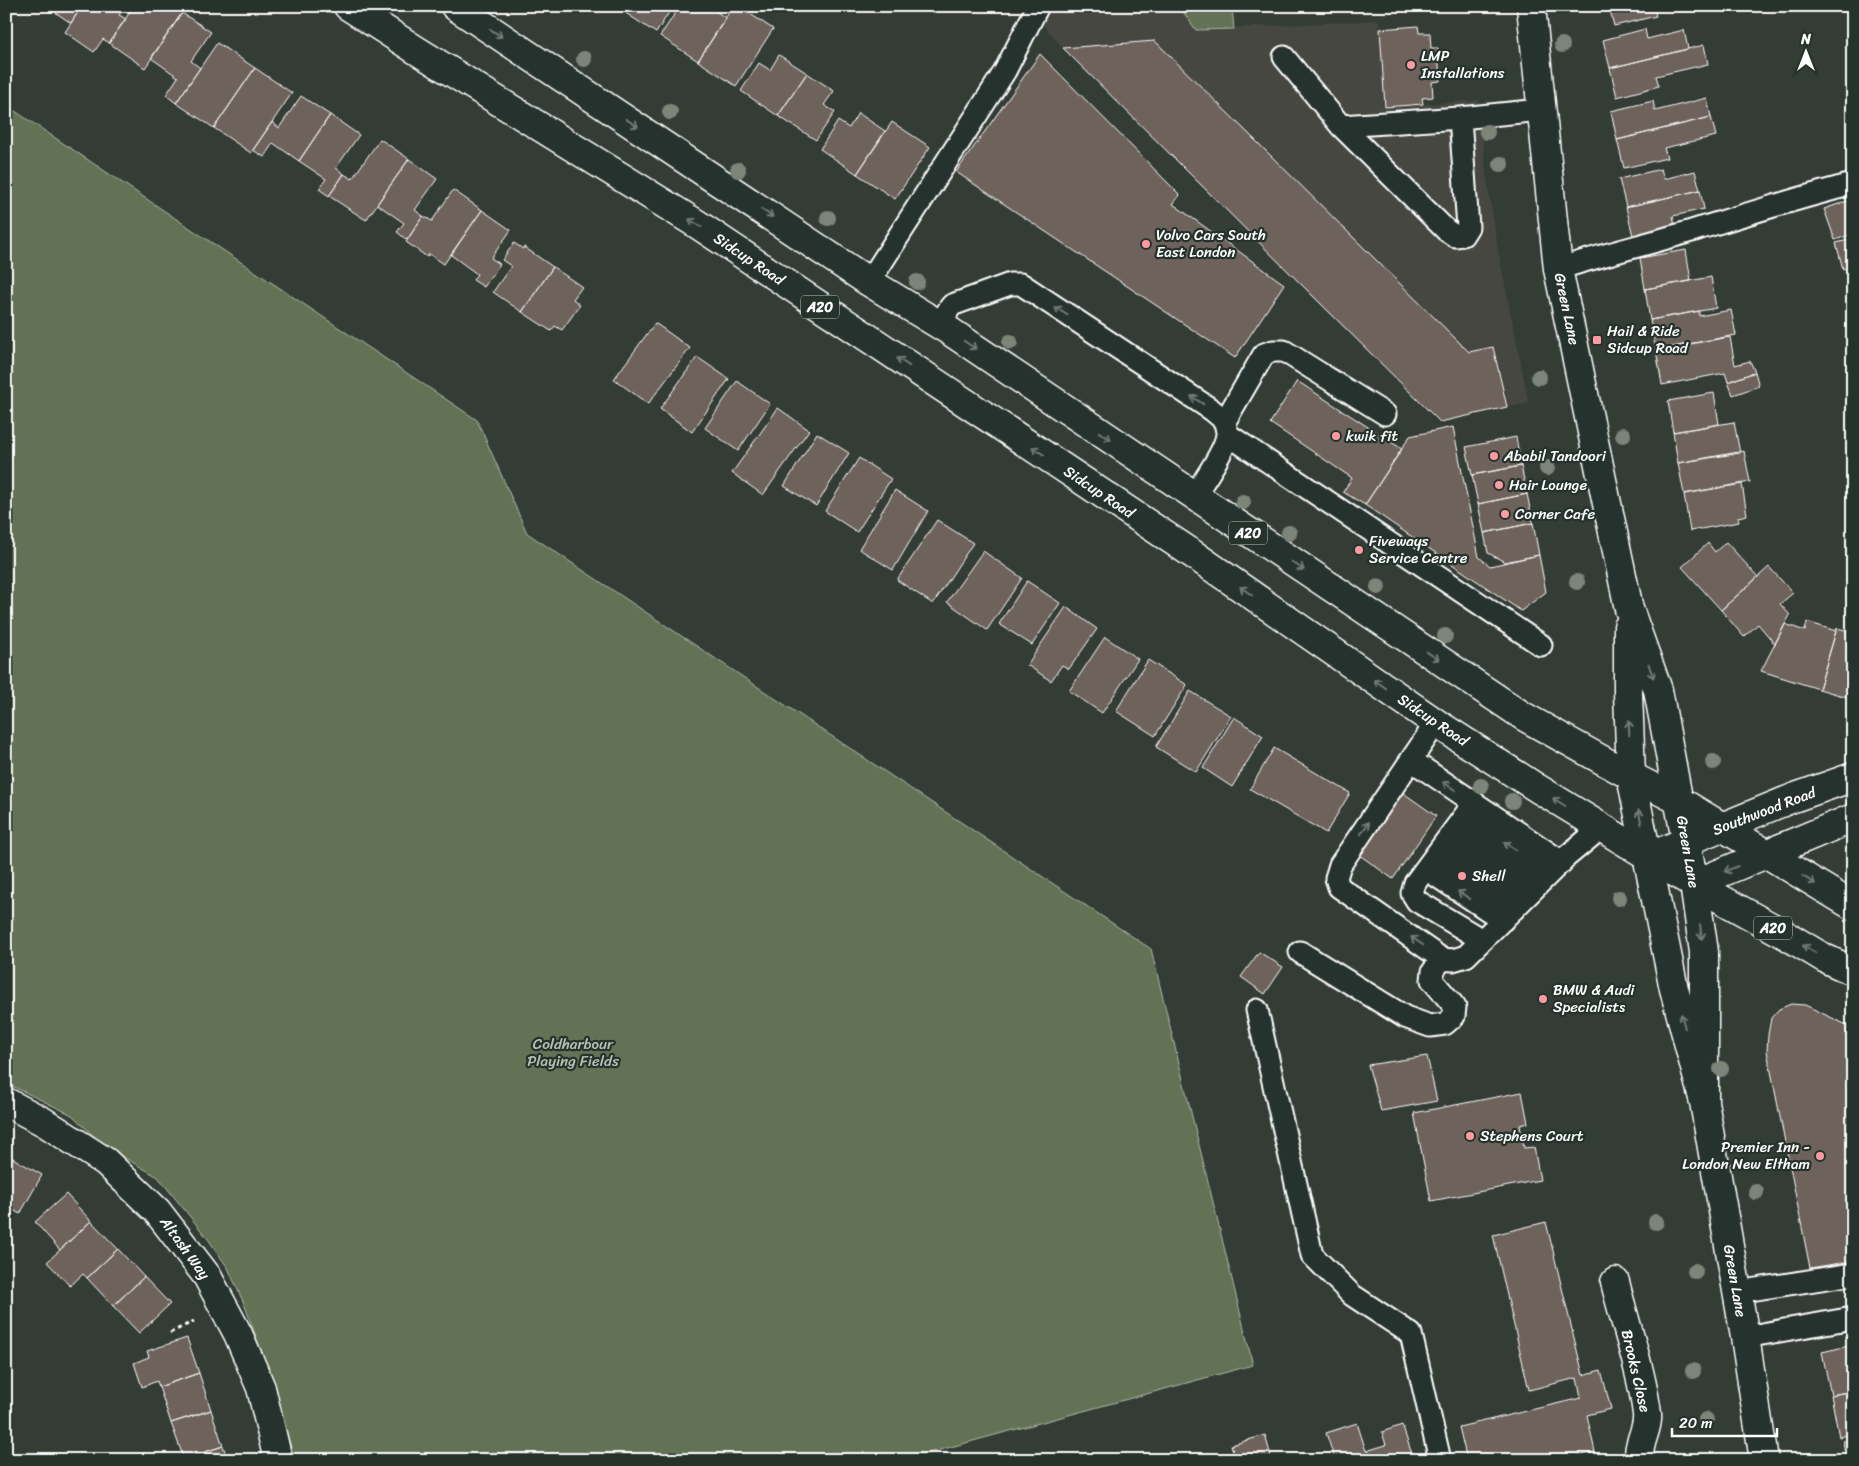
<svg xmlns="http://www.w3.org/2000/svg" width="1859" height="1466" viewBox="0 0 1859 1466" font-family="Sriracha,sans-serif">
  <rect width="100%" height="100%" fill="#343c36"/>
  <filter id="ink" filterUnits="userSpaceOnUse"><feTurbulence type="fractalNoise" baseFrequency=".02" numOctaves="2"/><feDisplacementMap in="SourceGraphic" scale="10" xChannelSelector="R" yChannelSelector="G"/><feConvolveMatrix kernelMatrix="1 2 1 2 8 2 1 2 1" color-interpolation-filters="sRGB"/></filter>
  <g filter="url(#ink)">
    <path fill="#454741" d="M1056,6h123l17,24 183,-10 6,87 94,-7 8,80 12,75 30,148 -89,19 -59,-61 -318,-313 -22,-26z"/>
    <path fill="#637254" stroke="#b1b8aa" d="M1179,6h53l2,23 -38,1z
      M6,105l471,315 50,113 624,416 102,416 -350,95h-608l-30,-98 -20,-56 -17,-38 -20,-29 -50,-62 -54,-31 -32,-31 -66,-32z"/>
    <path fill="#6e625c" stroke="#fff" d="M46,6h36l-11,17z
      M82,6h43l-6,9 7,4 -17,24 -6,-4 -9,13 -29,-20z
      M134,6h38l10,7 -37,55 -36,-25z
      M619,6h54l-17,27 -38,-25z
      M680,6h28l18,12 -28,43 -38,-25z
      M733,6h5l35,23 -37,57 -38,-25z
      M1609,6h45l2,10 -42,10z
      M182,13l29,19 -20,29 9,7 -24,35 -10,-8 12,-18 -27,-19z
      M1418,26l1,7h11l1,15h7l2,33 -8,1 1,15 -11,1 1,6 -38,3 -5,-78z
      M1645,29l2,10 37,-9 4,19 -78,19 -7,-28z
      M1155,41l314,311 24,-5 14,60 -67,15 -377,-374z
      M217,43l38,25 -41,60 -38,-25z
      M1704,45l4,19 -52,12 3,10 -42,11 -7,-29z
      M1040,54l140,141 -7,9 111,80 -49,74 -279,-186z
      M779,55l28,18 -29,43 -37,-25 18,-28 11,7z
      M255,68l37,25 -41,60 -37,-25z
      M807,73l27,18 -10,14 11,7 -19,28 -38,-24z
      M301,96l29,19 -31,46 -26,-18 -9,14 -11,-7 19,-28 7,6z
      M1707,98l4,19 -94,23 -6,-29 42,-10 2,10z
      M858,113l27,18 -28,43 -37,-25 18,-28 11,7z
      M330,115l29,20 -23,33 8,6 -15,22 -10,-7 7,-10 -27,-18z
      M1711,117l5,19 -52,12 3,10 -43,10 -7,-28z
      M892,122l38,25 -35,52 -38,-25z
      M380,139l29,20 -43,61 -37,-24 15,-22 8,5z
      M409,159l28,20 -22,31 8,6 -16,24 -10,-8 7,-9 -27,-19z
      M1661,169l3,10 31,-8 5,19 -74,17 -7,-28z
      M453,190l29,20 -38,54 -15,-10 -2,3 -21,-15 17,-26 9,5z
      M1700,190l4,19 -31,7 2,10 -42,10 -7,-29z
      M1850,200l3,7v27l-18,6 -11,-31z
      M482,210l29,20 -20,28 9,6 -16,23 -11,-7 4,-6 -26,-19z
      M1853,239v27l-10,3 -7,-26z
      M514,243l9,6 1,-2 29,20 -31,45 -29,-20 18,-26 -9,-6z
      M1686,250l5,31 -46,8 -5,-31z
      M553,267l29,20 -9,12 7,6 -18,25 -7,-4 -4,5 -29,-19z
      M1711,277l5,31 -66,12 -5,-31z
      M1731,310l5,25 -80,15 -6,-30 49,-9v5z
      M655,323l35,25 -42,56 -34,-25z
      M1730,337l5,28 15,-4 5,11 -27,10 -3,-9 -63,12 -6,-35z
      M697,357l32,22 -37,53 -32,-23z
      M1755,372l4,14 -26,9 -5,-13z
      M737,381l33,23 -32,47 -33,-23z
      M1297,381l105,68 -37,56 -22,-13 9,-14 -82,-55z
      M1714,393l5,31 -46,8 -5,-31z
      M778,408l31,22 -46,65 -31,-22z
      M1734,422l6,31 -62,10 -5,-31z
      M1453,427l26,130 11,9 49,-11 7,37 -25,19 -156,-106 45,-69z
      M817,433l32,20 -33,53 -32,-20z
      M1516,437l5,29 -49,9 -6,-28z
      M1744,451l6,31 -66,12 -6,-31z
      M859,458l32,21 -34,53 -32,-21z
      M1521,466l6,28 -49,10 -6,-29z
      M1742,484l5,31 -9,2 1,5 -49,9 -6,-37z
      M895,490l33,21 -35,59 -34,-21z
      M1527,494l6,29 -49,10 -6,-29z
      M937,520l36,23 -40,61 -36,-24z
      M1533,523l6,32 -34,7 -17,-9 -4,-20z
      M1726,542l32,35 -37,33 -39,-43 26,-24 7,9z
      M983,551l39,27 -35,52 -40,-28z
      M1769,567l24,26 -13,11 10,11 -15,29 -17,-20 -14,13 -23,-27z
      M1027,581l33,22 -28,42 -33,-21z
      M1066,607l31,22 -28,40 -7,-4 -11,16 -24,-16z
      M1807,622l29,9 -17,58 -58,-18 24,-47 20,7z
      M1837,628l16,4v67l-34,-10z
      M1105,637l33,22 -36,54 -33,-22z
      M1148,660l39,25 -32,51 -39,-25z
      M1190,691l41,25 -35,56 -40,-25z
      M1234,717l29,19 -31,51 -29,-19z
      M1274,748l76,45 -24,40 -76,-44z
      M1402,792l34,24 -43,63 -35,-25z
      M1259,952l24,15 -18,27 -24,-17z
      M1791,1004l14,1 48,23v233l-43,7 -43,-217 1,-16 3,-17 8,-9z
      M1427,1056l10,45 -56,10 -13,-46z
      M1522,1092l6,31 -8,2 4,23 10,-1 6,33 -109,21 -17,-88z
      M11,1157l31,18 -22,39 -14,-8v-41z
      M66,1194l25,27 -31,29 -25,-28z
      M91,1221l27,28 -31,29 -4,-4 -13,12 -23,-24z
      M1546,1222l37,153 18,-5 10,39 -24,6 8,37 -33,8h-95l-8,-33 122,-29 -4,-20 -48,12 -36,-155z
      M118,1249l26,28 -31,29 -26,-28z
      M144,1277l26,27 -31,29 -26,-27z
      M187,1338l12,35 -40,14 -2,-6 -15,6 -8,-24 15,-6 -2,-6z
      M1853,1345v46l-22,4 -9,-43z
      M199,1373l12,37 -40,13 -12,-36z
      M1853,1391v43l-14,3 -8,-42z
      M211,1410l12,36 -39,13 -13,-36z
      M1357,1423l9,28 20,-6 -4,-13 20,-7 12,35h-79l-9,-27z
      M1265,1435l7,25h-36l-5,-15z
      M1853,1440v20h-7l-3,-19z
      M223,1446l5,14 -44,-1z
      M1310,1454l2,6h-21z"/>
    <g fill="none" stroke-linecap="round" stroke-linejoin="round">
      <g stroke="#fff" stroke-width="25">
        <path id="service" d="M1284,57l57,69 105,104 9,6 8,-1 5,-8 -8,-109 81,-8
          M1341,126l119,-8
          M1558,269c47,-15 94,-26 140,-40 52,-16 103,-32 155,-45
          M869,282l136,-211 33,-65
          M948,330c-3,-11 -4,-16 4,-25l58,-21h11l191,126 13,11c0,4 2,8 2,12 0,15 -24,49 -33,63
          M1225,421l39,-67 9,-3h11l101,63
          M1227,434l314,211
          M1436,723l-96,142 -4,13 3,9 103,72 11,1 13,-4 100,-99 35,-29
          M1411,760l151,102
          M1474,803l-59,80 -3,10 5,8 65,39
          M1465,816l85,56
          M1455,829l84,54
          M1446,843l79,53
          M1435,857l79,52
          M1426,869l77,51
          M1300,952l105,65 25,9 15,-2 9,-8 1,-9 -23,-27 1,-9 9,-12
          M1257,1010l55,245 40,40 59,39 29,126
          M1737,1292l116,-18
          M1745,1337l108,-19"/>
      </g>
      <g stroke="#fff" stroke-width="31">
        <path id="minor" d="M6,1102l38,20 62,40 51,49 50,65 31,58 23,54 17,72
          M1615,1282c10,42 27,90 32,132 2,16 -11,30 -7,46"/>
      </g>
      <g stroke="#fff" stroke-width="31">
        <path id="tertiary" d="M1648,857l145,-59 60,-21
          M1694,884l159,-66"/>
      </g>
      <g stroke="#fff" stroke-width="31">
        <path id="secondary" d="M1531,6l27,263 71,340 29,81 36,194 10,68v150
          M1628,627v65l3,84 43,213 30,113 41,235 19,123"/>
      </g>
      <g stroke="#fff" stroke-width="31">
        <path id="trunk" d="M348,6l68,44 281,174 490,326 249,173 101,65 157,96 90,50 40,24 29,13
          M455,6l414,276 79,48 575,386 108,60 47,24 175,106"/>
      </g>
      <path stroke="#fff" stroke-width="3" stroke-dasharray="4 4" stroke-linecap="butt" d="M1846,860h7
        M170,1333l24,-12"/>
      <use href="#service" stroke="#26332d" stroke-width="21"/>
      <use href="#minor" stroke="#26332d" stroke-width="28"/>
      <use href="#tertiary" stroke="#26332d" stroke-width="28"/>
      <use href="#secondary" stroke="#26332d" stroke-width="28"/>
      <use href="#trunk" stroke="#26332d" stroke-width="28"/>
    </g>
    <g fill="#7d857a">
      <circle cx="1562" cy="45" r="8"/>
      <circle cx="584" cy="59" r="8"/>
      <circle cx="670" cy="112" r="8"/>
      <circle cx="1487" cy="132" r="8"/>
      <circle cx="1501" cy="164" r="8"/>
      <circle cx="738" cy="170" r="8"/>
      <circle cx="828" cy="218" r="8"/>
      <circle cx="917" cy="282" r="8"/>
      <circle cx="1010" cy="342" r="8"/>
      <circle cx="1539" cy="377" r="8"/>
      <circle cx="1623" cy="435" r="8"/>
      <circle cx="1547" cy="468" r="8"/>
      <circle cx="1243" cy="502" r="8"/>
      <circle cx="1289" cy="533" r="8"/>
      <circle cx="1577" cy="582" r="8"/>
      <circle cx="1378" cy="587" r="8"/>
      <circle cx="1445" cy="636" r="8"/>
      <circle cx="1713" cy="762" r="8"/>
      <circle cx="1481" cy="786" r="8"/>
      <circle cx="1512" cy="801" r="8"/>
      <circle cx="1619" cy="898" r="8"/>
      <circle cx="1721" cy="1069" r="8"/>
      <circle cx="1756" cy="1192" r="8"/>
      <circle cx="1656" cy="1222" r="8"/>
      <circle cx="1695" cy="1271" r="8"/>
      <circle cx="1693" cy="1371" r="8"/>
      <circle cx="1706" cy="1420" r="8"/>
    </g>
    <defs><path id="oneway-shaft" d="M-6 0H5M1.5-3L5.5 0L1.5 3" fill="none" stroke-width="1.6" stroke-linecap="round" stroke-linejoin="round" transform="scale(1.25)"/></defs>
    <g stroke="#727a76">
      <use href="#oneway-shaft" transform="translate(496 33) rotate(33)"/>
      <use href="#oneway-shaft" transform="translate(632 123) rotate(34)"/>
      <use href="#oneway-shaft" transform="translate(767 213) rotate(34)"/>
      <use href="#oneway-shaft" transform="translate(695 223) rotate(-148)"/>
      <use href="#oneway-shaft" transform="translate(1061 311) rotate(-147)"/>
      <use href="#oneway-shaft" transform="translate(970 345) rotate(34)"/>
      <use href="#oneway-shaft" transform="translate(903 362) rotate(-146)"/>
      <use href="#oneway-shaft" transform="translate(1197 400) rotate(-147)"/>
      <use href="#oneway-shaft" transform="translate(1105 436) rotate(34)"/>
      <use href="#oneway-shaft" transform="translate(1038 451) rotate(-146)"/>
      <use href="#oneway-shaft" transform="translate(1298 566) rotate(34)"/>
      <use href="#oneway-shaft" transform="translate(1246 591) rotate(-145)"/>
      <use href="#oneway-shaft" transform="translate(1433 656) rotate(34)"/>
      <use href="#oneway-shaft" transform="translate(1651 671) rotate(70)"/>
      <use href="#oneway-shaft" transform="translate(1380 684) rotate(-145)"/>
      <use href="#oneway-shaft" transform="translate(1629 728) rotate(-92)"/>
      <use href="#oneway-shaft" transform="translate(1449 786) rotate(-146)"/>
      <use href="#oneway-shaft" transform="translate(1559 802) rotate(-148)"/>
      <use href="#oneway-shaft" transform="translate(1640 817) rotate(-102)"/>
      <use href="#oneway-shaft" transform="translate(1365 828) rotate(-56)"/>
      <use href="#oneway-shaft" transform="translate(1510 846) rotate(-147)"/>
      <use href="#oneway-shaft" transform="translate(1731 869) rotate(158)"/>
      <use href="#oneway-shaft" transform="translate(1809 880) rotate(31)"/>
      <use href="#oneway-shaft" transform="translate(1464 895) rotate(-147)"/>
      <use href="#oneway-shaft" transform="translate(1701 932) rotate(82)"/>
      <use href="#oneway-shaft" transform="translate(1417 941) rotate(-145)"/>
      <use href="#oneway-shaft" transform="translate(1809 949) rotate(-149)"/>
      <use href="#oneway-shaft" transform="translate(1683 1021) rotate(-105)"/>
    </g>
  </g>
  <g fill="#ff9aa2" stroke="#26332d" stroke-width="2">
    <circle cx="1411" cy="65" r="5"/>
    <circle cx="1146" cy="244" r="5"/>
    <rect x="1592" y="335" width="10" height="10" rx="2.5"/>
    <circle cx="1336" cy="436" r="5"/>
    <circle cx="1494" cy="456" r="5"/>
    <circle cx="1499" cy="485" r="5"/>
    <circle cx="1505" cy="514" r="5"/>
    <circle cx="1359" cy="550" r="5"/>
    <circle cx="1462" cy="876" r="5"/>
    <circle cx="1543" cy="999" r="5"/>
    <circle cx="1470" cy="1136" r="5"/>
    <circle cx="1820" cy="1156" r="5"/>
  </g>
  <g text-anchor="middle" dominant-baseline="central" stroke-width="4.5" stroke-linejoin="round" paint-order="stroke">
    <g fill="#26332d" stroke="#bec2c0" stroke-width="1">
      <rect x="801" y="295.5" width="38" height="23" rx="4"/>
      <rect x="1229" y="521.5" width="38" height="23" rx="4"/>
      <rect x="1754" y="916.5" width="38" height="23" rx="4"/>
    </g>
    <g font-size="14" font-weight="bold" fill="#fff">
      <text x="820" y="307">A20</text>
      <text x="1248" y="533">A20</text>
      <text x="1773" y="928">A20</text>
    </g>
    <g font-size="15" fill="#fff" stroke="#26332d" text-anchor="start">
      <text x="1421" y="56">LMP<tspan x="1421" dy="17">Installations</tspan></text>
      <text x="1156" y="235">Volvo Cars South<tspan x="1156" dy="17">East London</tspan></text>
      <text x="1607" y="331">Hail &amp; Ride<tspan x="1607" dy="17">Sidcup Road</tspan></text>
      <text x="1346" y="436">kwik fit</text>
      <text x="1504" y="456">Ababil Tandoori</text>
      <text x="1509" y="485">Hair Lounge</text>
      <text x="1515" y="514">Corner Cafe</text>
      <text x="1369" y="541">Fiveways<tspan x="1369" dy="17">Service Centre</tspan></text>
      <text x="1472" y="876">Shell</text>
      <text x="1553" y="990">BMW &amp; Audi<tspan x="1553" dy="17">Specialists</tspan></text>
      <text x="1480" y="1136">Stephens Court</text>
      <text x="1810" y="1147" text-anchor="end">Premier Inn -<tspan x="1810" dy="17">London New Eltham</tspan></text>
    </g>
    <g font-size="15" fill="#fff" stroke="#26332d">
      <text transform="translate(749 259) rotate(34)">Sidcup Road</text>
      <text transform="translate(1567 309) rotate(78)">Green Lane</text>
      <text transform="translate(1099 492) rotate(34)">Sidcup Road</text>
      <text transform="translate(1433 720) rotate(34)">Sidcup Road</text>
      <text transform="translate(1764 811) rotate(-21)">Southwood Road</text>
      <text transform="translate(1688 852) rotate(80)">Green Lane</text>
      <text transform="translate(185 1248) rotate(54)">Altash Way</text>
      <text transform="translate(1735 1281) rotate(80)">Green Lane</text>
      <text transform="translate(1636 1371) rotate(77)">Brooks Close</text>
    </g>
    <g font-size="15" fill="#b9c0b2" stroke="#26332d">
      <text x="573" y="1044">Coldharbour<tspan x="573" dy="17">Playing Fields</tspan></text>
    </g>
  </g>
  <rect width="1859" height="1466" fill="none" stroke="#26332d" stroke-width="25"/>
  <rect x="12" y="12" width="1834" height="1441" fill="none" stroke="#fff" stroke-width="2" filter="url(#ink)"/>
  <g transform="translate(1806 52)" stroke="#26332d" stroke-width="4" paint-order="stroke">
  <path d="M0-4L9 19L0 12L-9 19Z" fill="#ffffff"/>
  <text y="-8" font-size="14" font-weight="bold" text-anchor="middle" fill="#ffffff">N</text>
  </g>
  <path d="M1672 1428v8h105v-8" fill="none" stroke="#ffffff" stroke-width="2.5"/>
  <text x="1679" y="1428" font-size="15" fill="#ffffff" stroke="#26332d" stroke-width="4" paint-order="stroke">20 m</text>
</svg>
